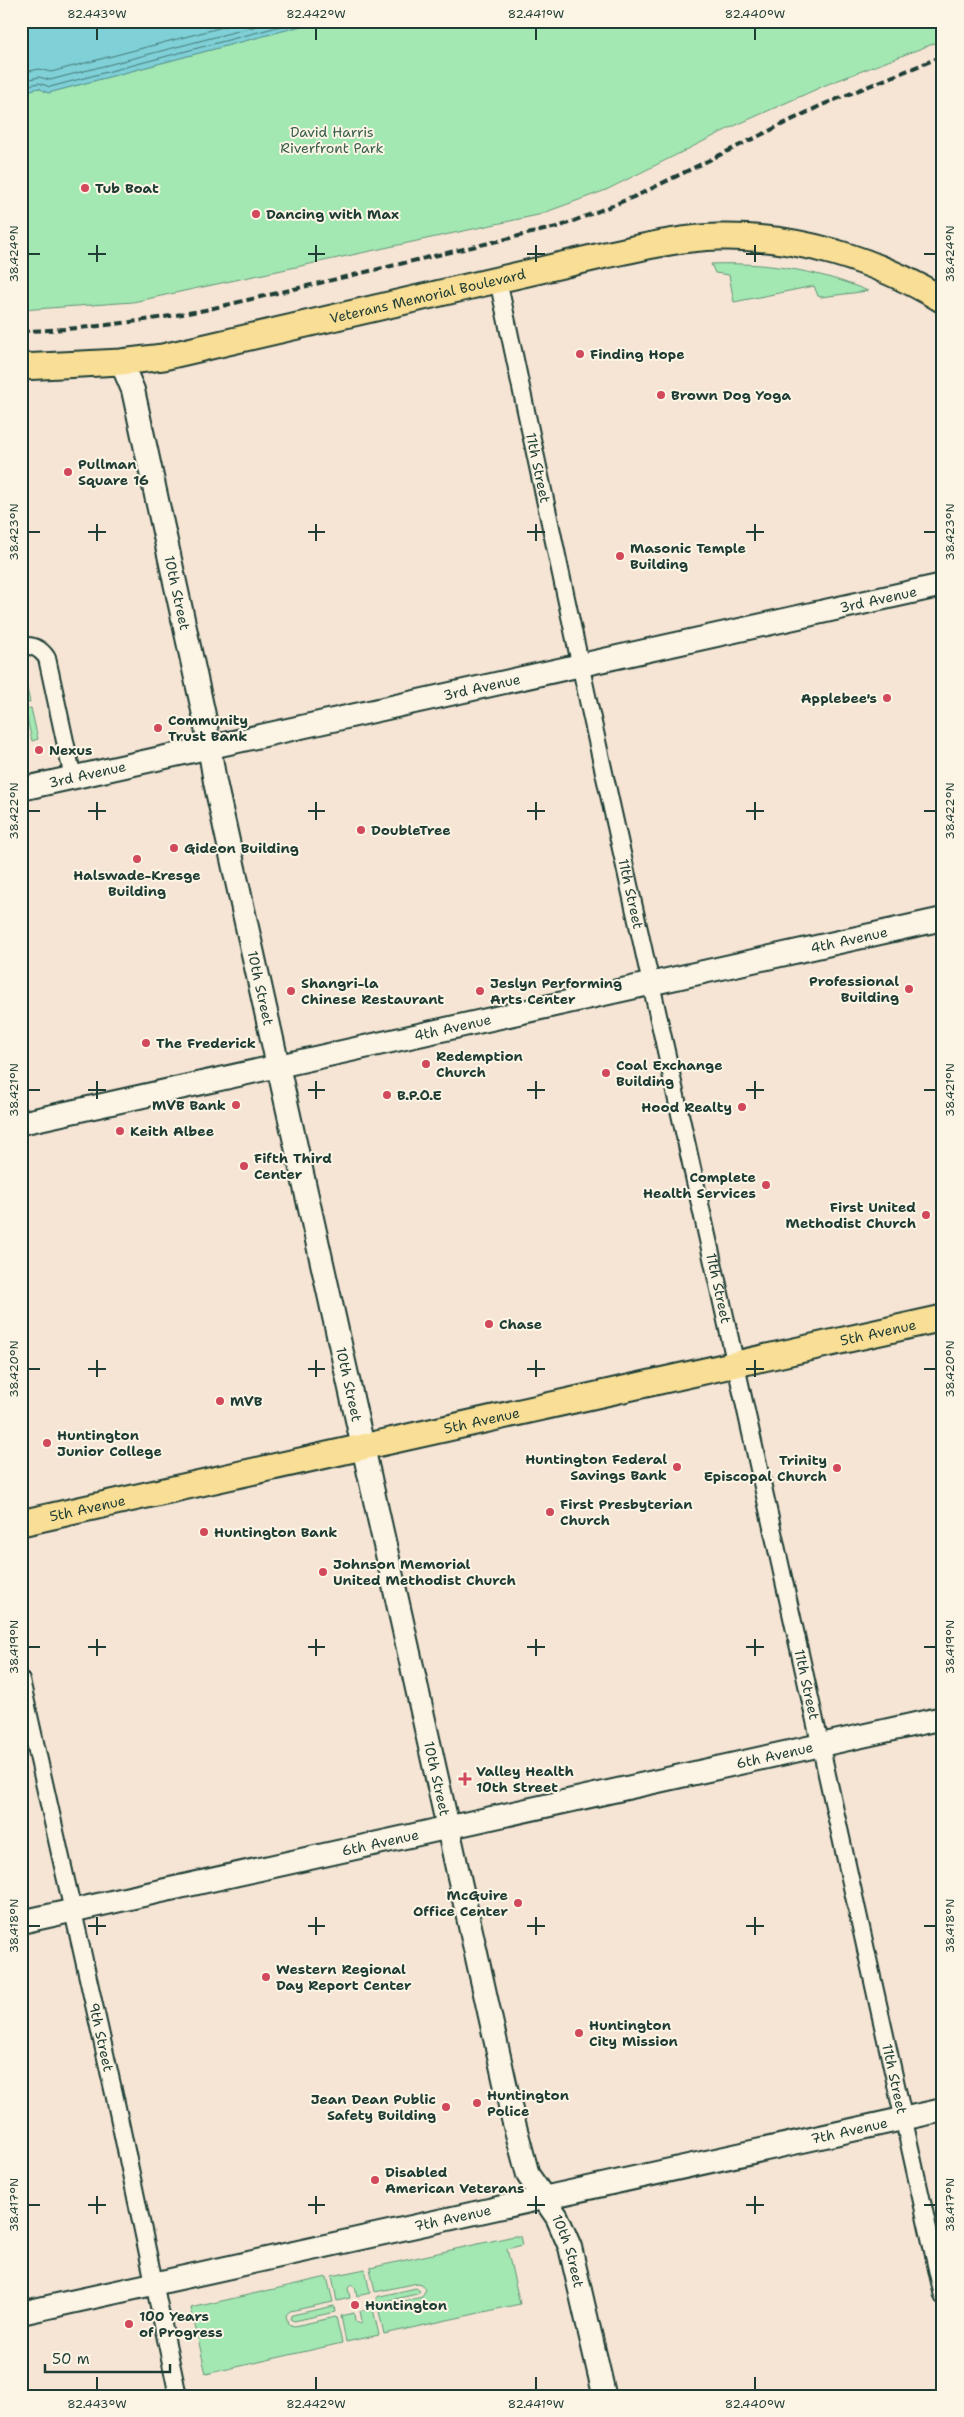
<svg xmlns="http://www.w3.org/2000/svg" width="964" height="2417" viewBox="0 0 964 2417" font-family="'Shantell Sans',sans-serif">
  <rect width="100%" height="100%" fill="#f6e5d5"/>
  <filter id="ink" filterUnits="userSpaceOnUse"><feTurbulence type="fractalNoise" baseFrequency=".02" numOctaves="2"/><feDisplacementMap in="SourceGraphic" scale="10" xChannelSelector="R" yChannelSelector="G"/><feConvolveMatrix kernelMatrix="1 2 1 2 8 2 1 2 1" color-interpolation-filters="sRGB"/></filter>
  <g filter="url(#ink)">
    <path fill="#a3e8b3" stroke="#619274" d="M320,21h623v19l-115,44 -96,43 -126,63 -68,25 -405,87 -112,8v-218l18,-4 9,5z
      M711,264c54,-2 107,6 157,27l-47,6 -3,-1 -4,-10 -80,16 -5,-27 -14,-2z
      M21,671h2l7,31 -6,2z
      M31,708l7,31 -6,2 -7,-32z
      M514,2236h6l2,9 -15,4 13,55 -136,30 -6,-27 44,-10 4,-8 -4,-5 -5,-1 -42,9 -5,-24z
      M365,2269l5,24 -13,3 -2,-9 -4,-2 -3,3 2,10 -13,3 -5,-25z
      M327,2277l6,25 -43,9 -4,4 2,9 6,2 42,-9 6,26 -136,31 -15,-66z
      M416,2288l4,3 -3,3 -40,9 -1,-6z
      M334,2306l1,6 -41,9 -4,-2 2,-4z
      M373,2309l6,26 -33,7 -5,-26 13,-3 1,8 5,3 2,-3 -2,-10z"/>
    <path fill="#7fd0d7" stroke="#599596" d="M21,21h299l-272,72 -9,-5 -18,4z"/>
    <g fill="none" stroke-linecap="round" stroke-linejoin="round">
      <path stroke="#457875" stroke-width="1" d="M21,73l18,-4 12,3 195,-51
        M21,81l18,-4 11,3 226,-59
        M21,87l18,-4 11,4 250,-66"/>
      <g stroke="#1f3d34" stroke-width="20">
        <g id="street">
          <path id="s1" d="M498,280l91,425 354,1591"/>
          <path d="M21,646c12,-1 19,2 26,12l26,120"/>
          <path id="s2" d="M21,1680l94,418 63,298"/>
        </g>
      </g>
      <g stroke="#1f3d34" stroke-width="26">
        <g id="secondary">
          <path id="s3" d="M121,362l12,28 71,325 11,67 28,127 270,1210 15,56 29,42 13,30 34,147"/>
          <path id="s4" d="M21,789l922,-204"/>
          <path id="s5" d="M21,1123l922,-204"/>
          <path id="s6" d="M21,1922l922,-204"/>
          <path id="s7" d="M21,2313l922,-203"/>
        </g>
      </g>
      <g stroke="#1f3d34" stroke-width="29">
        <g id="primary">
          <path id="s8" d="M21,367l100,-5 42,-5 438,-101c39,-8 77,-18 117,-19 79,-2 157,22 225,63"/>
          <path id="s9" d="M21,1523l922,-205"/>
        </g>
      </g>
      <use href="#street" stroke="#fcf5e5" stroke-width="16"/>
      <use href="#secondary" stroke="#fcf5e5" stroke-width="22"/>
      <use href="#primary" stroke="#f9df96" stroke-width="25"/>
      <path stroke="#1f3d34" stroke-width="4" stroke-dasharray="8 4" stroke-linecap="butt" d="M21,331c62,-1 123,-10 184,-21l356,-84 75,-30 186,-91 121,-49"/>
    </g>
  </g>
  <path fill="none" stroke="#1f3d34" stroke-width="2" d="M97,28v12M316,28v12M536,28v12M755,28v12M97,245v17M316,245v17M536,245v17M755,245v17M28,254h12M88,254h18M308,254h17M527,254h18M746,254h18M924,254h12M97,524v17M316,524v17M536,524v17M755,524v17M28,532h12M88,532h18M308,532h17M527,532h18M746,532h18M924,532h12M97,802v18M316,802v18M536,802v18M755,802v18M28,811h12M88,811h18M308,811h17M527,811h18M746,811h18M924,811h12M97,1081v18M316,1081v18M536,1081v18M755,1081v18M28,1090h12M88,1090h18M308,1090h17M527,1090h18M746,1090h18M924,1090h12M97,1360v17M316,1360v17M536,1360v17M755,1360v17M28,1369h12M88,1369h18M308,1369h17M527,1369h18M746,1369h18M924,1369h12M97,1639v17M316,1639v17M536,1639v17M755,1639v17M28,1647h12M88,1647h18M308,1647h17M527,1647h18M746,1647h18M924,1647h12M97,1917v18M316,1917v18M536,1917v18M755,1917v18M28,1926h12M88,1926h18M308,1926h17M527,1926h18M746,1926h18M924,1926h12M97,2196v18M316,2196v18M536,2196v18M755,2196v18M28,2205h12M88,2205h18M308,2205h17M527,2205h18M746,2205h18M924,2205h12M97,2377v13M316,2377v13M536,2377v13M755,2377v13"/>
  <g fill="#d1495b" stroke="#fcf5e5" stroke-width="2">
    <circle cx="85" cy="188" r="5"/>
    <circle cx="256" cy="214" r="5"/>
    <circle cx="580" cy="354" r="5"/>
    <circle cx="661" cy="395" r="5"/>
    <circle cx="68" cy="472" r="5"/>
    <circle cx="620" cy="556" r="5"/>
    <circle cx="887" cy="698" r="5"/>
    <circle cx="158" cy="728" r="5"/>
    <circle cx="39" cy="750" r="5"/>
    <circle cx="361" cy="830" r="5"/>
    <circle cx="174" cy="848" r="5"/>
    <circle cx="137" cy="859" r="5"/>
    <circle cx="909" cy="989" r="5"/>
    <circle cx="291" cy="991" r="5"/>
    <circle cx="480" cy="991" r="5"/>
    <circle cx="146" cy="1043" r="5"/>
    <circle cx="426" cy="1064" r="5"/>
    <circle cx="606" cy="1073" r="5"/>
    <circle cx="387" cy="1095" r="5"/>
    <circle cx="236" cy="1105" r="5"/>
    <circle cx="742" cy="1107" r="5"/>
    <circle cx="120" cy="1131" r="5"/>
    <circle cx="244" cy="1166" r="5"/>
    <circle cx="766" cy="1185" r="5"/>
    <circle cx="926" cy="1215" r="5"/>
    <circle cx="489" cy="1324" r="5"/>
    <circle cx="220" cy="1401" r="5"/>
    <circle cx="47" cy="1443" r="5"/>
    <circle cx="677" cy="1467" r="5"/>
    <circle cx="837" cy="1468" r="5"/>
    <circle cx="550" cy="1512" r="5"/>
    <circle cx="204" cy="1532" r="5"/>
    <circle cx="323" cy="1572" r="5"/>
    <path d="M462.5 1771.5h5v5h5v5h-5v5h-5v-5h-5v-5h5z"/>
    <circle cx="518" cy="1903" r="5"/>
    <circle cx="266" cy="1977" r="5"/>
    <circle cx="579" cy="2033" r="5"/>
    <circle cx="477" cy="2103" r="5"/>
    <circle cx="446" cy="2107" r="5"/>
    <circle cx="375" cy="2180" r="5"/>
    <circle cx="355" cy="2305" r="5"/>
    <circle cx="129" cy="2324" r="5"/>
  </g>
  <g text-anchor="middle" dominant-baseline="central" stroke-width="4" stroke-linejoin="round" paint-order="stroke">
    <g font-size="14" fill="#395f4d" stroke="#fcf5e5">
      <text x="332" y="132">David Harris<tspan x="332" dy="16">Riverfront Park</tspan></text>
    </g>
    <g font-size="14" font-weight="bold" fill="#1f3d34" stroke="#fcf5e5" text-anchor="start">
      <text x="95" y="188">Tub Boat</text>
      <text x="266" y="214">Dancing with Max</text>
      <text x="590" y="354">Finding Hope</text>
      <text x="671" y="395">Brown Dog Yoga</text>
      <text x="78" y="464">Pullman<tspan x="78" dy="16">Square 16</tspan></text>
      <text x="630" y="548">Masonic Temple<tspan x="630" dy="16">Building</tspan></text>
      <text x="877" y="698" text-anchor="end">Applebee's</text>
      <text x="168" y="720">Community<tspan x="168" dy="16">Trust Bank</tspan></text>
      <text x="49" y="750">Nexus</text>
      <text x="371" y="830">DoubleTree</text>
      <text x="184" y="848">Gideon Building</text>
      <text x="137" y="875" text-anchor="middle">Halswade-Kresge<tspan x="137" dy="16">Building</tspan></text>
      <text x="899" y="981" text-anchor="end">Professional<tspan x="899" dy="16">Building</tspan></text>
      <text x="301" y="983">Shangri-la<tspan x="301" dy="16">Chinese Restaurant</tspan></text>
      <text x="490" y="983">Jeslyn Performing<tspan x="490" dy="16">Arts Center</tspan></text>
      <text x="156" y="1043">The Frederick</text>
      <text x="436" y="1056">Redemption<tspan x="436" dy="16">Church</tspan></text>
      <text x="616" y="1065">Coal Exchange<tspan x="616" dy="16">Building</tspan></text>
      <text x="397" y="1095">B.P.O.E</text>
      <text x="226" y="1105" text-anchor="end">MVB Bank</text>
      <text x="732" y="1107" text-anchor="end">Hood Realty</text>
      <text x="130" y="1131">Keith Albee</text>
      <text x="254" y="1158">Fifth Third<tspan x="254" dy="16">Center</tspan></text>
      <text x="756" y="1177" text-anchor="end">Complete<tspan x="756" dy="16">Health Services</tspan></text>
      <text x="916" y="1207" text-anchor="end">First United<tspan x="916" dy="16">Methodist Church</tspan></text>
      <text x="499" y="1324">Chase</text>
      <text x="230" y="1401">MVB</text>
      <text x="57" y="1435">Huntington<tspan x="57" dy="16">Junior College</tspan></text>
      <text x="667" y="1459" text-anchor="end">Huntington Federal<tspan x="667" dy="16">Savings Bank</tspan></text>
      <text x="827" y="1460" text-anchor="end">Trinity<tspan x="827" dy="16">Episcopal Church</tspan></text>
      <text x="560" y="1504">First Presbyterian<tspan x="560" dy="16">Church</tspan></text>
      <text x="214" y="1532">Huntington Bank</text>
      <text x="333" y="1564">Johnson Memorial<tspan x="333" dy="16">United Methodist Church</tspan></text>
      <text x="476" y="1771">Valley Health<tspan x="476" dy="16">10th Street</tspan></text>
      <text x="508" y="1895" text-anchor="end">McGuire<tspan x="508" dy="16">Office Center</tspan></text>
      <text x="276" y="1969">Western Regional<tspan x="276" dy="16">Day Report Center</tspan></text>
      <text x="589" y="2025">Huntington<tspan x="589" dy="16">City Mission</tspan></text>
      <text x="487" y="2095">Huntington<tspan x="487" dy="16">Police</tspan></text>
      <text x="436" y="2099" text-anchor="end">Jean Dean Public<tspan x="436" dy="16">Safety Building</tspan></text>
      <text x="385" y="2172">Disabled<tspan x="385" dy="16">American Veterans</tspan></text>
      <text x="365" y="2305">Huntington</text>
      <text x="139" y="2316">100 Years<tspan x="139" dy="16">of Progress</tspan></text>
    </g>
    <g font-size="14" fill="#1f3d34" stroke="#fcf5e5">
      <text stroke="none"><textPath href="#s8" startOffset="414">Veterans Memorial Boulevard</textPath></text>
      <text stroke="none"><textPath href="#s1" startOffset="192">11th Street</textPath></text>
      <text stroke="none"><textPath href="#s3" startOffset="238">10th Street</textPath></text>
      <text stroke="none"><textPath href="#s4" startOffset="878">3rd Avenue</textPath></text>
      <text stroke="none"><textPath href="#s4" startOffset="472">3rd Avenue</textPath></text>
      <text stroke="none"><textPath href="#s4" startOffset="68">3rd Avenue</textPath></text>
      <text stroke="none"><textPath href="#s1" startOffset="628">11th Street</textPath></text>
      <text stroke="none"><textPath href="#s5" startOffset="848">4th Avenue</textPath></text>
      <text stroke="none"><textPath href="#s3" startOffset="642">10th Street</textPath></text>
      <text stroke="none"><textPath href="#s5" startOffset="442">4th Avenue</textPath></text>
      <text stroke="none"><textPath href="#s1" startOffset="1032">11th Street</textPath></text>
      <text stroke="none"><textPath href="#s9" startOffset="878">5th Avenue</textPath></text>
      <text stroke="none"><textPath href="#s3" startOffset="1048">10th Street</textPath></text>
      <text stroke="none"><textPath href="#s9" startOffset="472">5th Avenue</textPath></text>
      <text stroke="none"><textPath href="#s9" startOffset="68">5th Avenue</textPath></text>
      <text stroke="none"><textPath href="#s1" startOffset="1438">11th Street</textPath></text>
      <text stroke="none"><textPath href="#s6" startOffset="772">6th Avenue</textPath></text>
      <text stroke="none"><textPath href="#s3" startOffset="1452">10th Street</textPath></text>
      <text stroke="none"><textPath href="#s6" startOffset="368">6th Avenue</textPath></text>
      <text stroke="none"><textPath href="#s2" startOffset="366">9th Street</textPath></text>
      <text stroke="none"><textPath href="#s1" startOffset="1842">11th Street</textPath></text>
      <text stroke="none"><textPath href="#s7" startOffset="848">7th Avenue</textPath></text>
      <text stroke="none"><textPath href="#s7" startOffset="442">7th Avenue</textPath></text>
      <text stroke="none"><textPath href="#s3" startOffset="1946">10th Street</textPath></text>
    </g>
  </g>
  <rect width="964" height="2417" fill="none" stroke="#fcf5e5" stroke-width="55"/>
  <path d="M45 2364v8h125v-8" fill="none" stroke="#1f3d34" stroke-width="2.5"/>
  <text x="52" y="2364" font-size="15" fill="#1f3d34" stroke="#fcf5e5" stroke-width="4" paint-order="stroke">50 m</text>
  <rect x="28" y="28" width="908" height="2362" fill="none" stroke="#1f3d34" stroke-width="2"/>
  <g font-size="12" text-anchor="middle" fill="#1f3d34">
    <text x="97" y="18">82.443°W</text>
    <text x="316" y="18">82.442°W</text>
    <text x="536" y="18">82.441°W</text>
    <text x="755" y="18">82.440°W</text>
    <text transform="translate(14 254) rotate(-90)" y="4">38.424°N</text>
    <text transform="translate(950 254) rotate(-90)" y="4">38.424°N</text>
    <text transform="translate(14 532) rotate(-90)" y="4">38.423°N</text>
    <text transform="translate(950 532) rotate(-90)" y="4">38.423°N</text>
    <text transform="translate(14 811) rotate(-90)" y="4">38.422°N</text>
    <text transform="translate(950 811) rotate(-90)" y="4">38.422°N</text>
    <text transform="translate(14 1090) rotate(-90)" y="4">38.421°N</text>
    <text transform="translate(950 1090) rotate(-90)" y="4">38.421°N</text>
    <text transform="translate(14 1369) rotate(-90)" y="4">38.420°N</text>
    <text transform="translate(950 1369) rotate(-90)" y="4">38.420°N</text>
    <text transform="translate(14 1647) rotate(-90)" y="4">38.419°N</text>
    <text transform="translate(950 1647) rotate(-90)" y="4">38.419°N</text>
    <text transform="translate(14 1926) rotate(-90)" y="4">38.418°N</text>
    <text transform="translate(950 1926) rotate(-90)" y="4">38.418°N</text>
    <text transform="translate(14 2205) rotate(-90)" y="4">38.417°N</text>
    <text transform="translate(950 2205) rotate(-90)" y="4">38.417°N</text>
    <text x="97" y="2408">82.443°W</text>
    <text x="316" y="2408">82.442°W</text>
    <text x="536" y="2408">82.441°W</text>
    <text x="755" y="2408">82.440°W</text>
  </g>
</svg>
